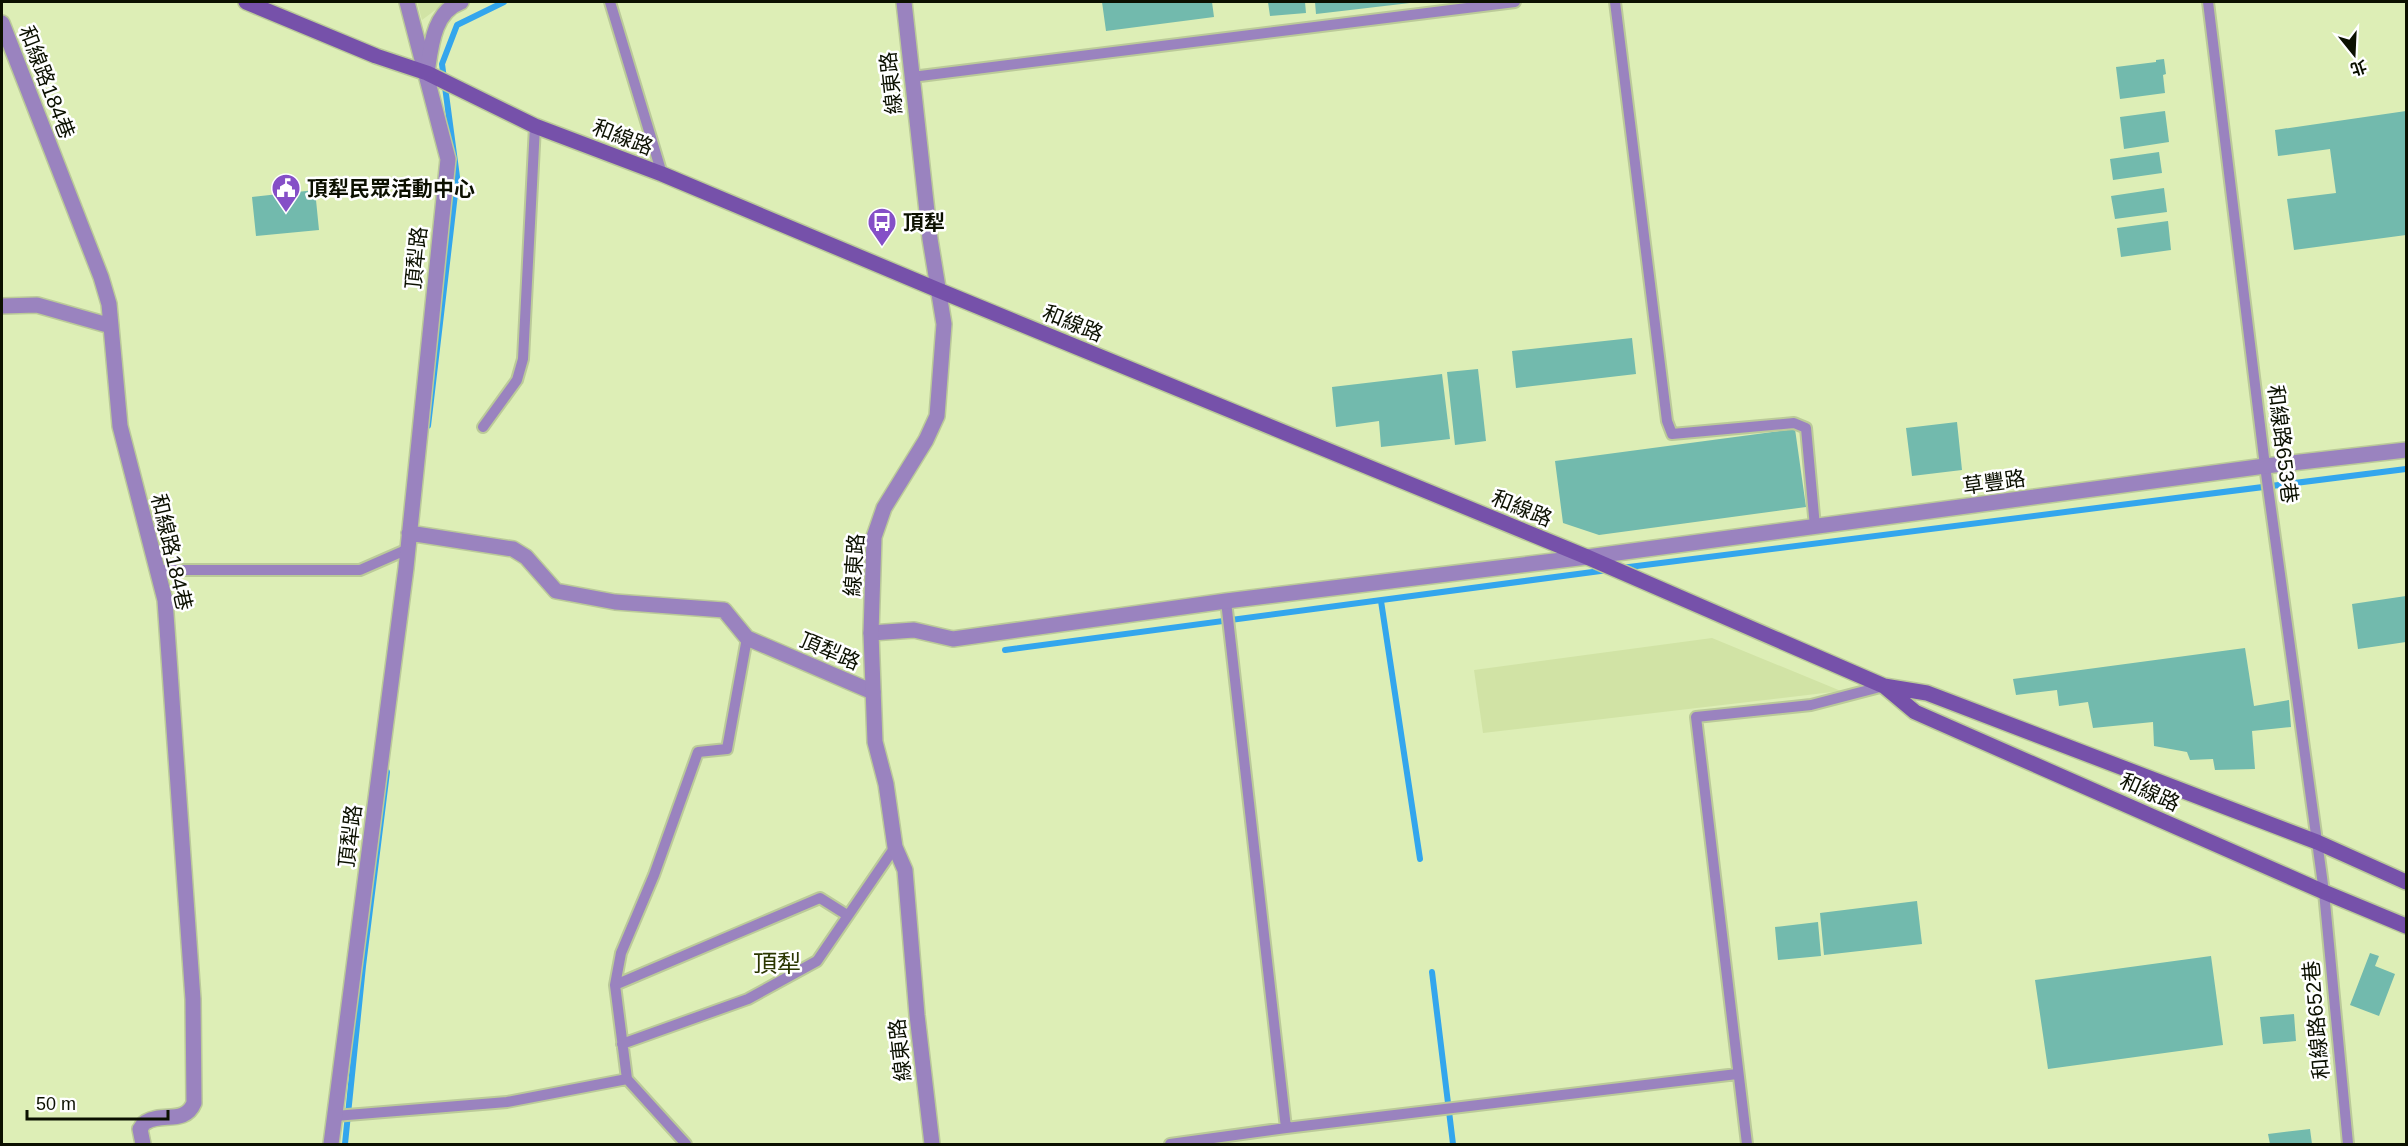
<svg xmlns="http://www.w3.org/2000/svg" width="2408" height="1146" viewBox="0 0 2408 1146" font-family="Arial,'Noto Sans TC',sans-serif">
  <rect width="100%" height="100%" fill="#ddeeb6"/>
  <path fill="#d1e3a5" d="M417,2h29l-24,18z
    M1712,638l129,53 -358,42 -9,-63z"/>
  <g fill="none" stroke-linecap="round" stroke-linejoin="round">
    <path stroke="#33a6ed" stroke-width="6" d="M428,426l29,-249 -15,-113 15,-39 47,-23
      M1621,568l785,-99
      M1381,601l39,258
      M1005,650l603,-80
      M1432,972l21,172
      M345,1144l18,-178 24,-194"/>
  </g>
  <path fill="#72baad" d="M1102,2h110l2,15 -108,14z
    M1268,2h37l1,11 -36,3z
    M1315,2h95v1l-94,11z
    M2164,59l2,15 -3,1 2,18 -45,6 -4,-32 40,-5v-2z
    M2165,111l4,31 -45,7 -4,-32z
    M2406,111v124l-112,15 -7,-51 49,-6 -6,-44 -52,7 -3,-26z
    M2159,152l3,21 -49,7 -3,-21z
    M2164,188l3,24 -52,7 -4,-23z
    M315,190l4,40 -63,6 -4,-39z
    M2168,221l3,29 -50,7 -4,-29z
    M1632,338l4,36 -120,14 -4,-37z
    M1478,369l8,72 -31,4 -8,-73z
    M1442,374l8,65 -69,8 -2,-26 -43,6 -4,-40z
    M1957,422l5,48 -50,6 -6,-48z
    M1795,429l11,78 -207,28 -36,-12 -8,-62z
    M2406,596v46l-48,7 -6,-45z
    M2245,648l9,58 35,-6 2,27 -39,4 3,38 -40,1 -2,-11 -23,1 -3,-8 -33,-6 -1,-24 -60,6 -5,-26 -29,4 -2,-16 -41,5 -3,-16z
    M1917,901l5,43 -98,11 -4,-42z
    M1818,922l3,34 -43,4 -3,-33z
    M2370,953l9,3 -4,10 20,8 -16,42 -29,-11z
    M2211,956l12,89 -175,24 -13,-89z
    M2294,1014l2,27 -33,3 -3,-27z
    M2310,1129l2,15h-42l-2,-10z"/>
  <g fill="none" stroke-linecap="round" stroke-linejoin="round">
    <g stroke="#bbca99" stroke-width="14">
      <path id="service" d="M610,2l52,172
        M1615,2l52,419 5,13 122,-11 12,5 9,99
        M2208,2l57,464 59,426 24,252
        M912,77l603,-75
        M483,427l34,-47 6,-21 12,-233
        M157,570h203l48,-21
        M1226,601l60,527
        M615,985l205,-87 27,17
        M622,1044l126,-45 69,-38 78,-114
        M335,1116l172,-14 120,-23
        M686,1144l-59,-65 -12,-94 6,-32 33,-78 44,-123 29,-3 20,-111
        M1170,1144l116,-16 451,-54
        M1747,1144l-51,-427 115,-12 73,-19"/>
    </g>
    <g stroke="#bbca99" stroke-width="18">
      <path id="minor" d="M2,23l99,254 8,27 11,122 45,174 28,399 1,104c-9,22 -32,9 -48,19 -3,1 -4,5 -6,7l3,15
        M2,306l35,-1 74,21
        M409,533l104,16 13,8 30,34 59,11 109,8 23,28 126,54
        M871,633l43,-3 39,9 273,-38 361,-44
        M331,1144l75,-576 42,-409 -41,-157"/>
    </g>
    <g stroke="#bbca99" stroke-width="18">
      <path id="tertiary" d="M904,2l26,237 14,85 -7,92 -11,24 -42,68 -10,29 -3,96 4,109 11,42 9,63 10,23 12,145 15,129
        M427,73c4,-26 6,-61 34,-71
        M1587,557l678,-91 141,-16"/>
    </g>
    <g stroke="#bbca99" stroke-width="18">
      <path id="secondary" d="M246,2l130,54 51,17 108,53 127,48 276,116 649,267 297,129 43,7 390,149 89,40
        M1884,686l31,26 409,180 82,34"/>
    </g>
    <use href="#service" stroke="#9a83bf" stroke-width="10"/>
    <use href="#minor" stroke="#9a83bf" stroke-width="15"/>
    <use href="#tertiary" stroke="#9a83bf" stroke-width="15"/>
    <use href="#secondary" stroke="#7651aa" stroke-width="15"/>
  </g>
  <defs>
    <g id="civic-pin" transform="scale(1.5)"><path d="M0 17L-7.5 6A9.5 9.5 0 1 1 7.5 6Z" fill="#854fc7" stroke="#fff"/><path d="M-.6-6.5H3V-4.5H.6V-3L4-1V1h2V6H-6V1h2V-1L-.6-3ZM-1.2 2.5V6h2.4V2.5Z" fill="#fff"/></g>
    <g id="bus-pin" transform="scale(1.5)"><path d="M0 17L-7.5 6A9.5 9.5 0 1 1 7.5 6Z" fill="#854fc7" stroke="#fff"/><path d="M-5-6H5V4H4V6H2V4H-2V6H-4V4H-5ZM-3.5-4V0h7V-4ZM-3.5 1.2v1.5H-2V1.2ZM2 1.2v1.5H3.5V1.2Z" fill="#fff"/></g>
  </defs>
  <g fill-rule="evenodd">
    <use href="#civic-pin" x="286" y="188"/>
    <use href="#bus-pin" x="882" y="222"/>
  </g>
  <g text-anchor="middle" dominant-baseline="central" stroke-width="5" stroke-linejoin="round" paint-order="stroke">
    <g font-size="21" fill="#0b1000" stroke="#fff">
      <text transform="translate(47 82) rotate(69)">和線路184巷</text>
      <text transform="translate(891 83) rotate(-96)">線東路</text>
      <text transform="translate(623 137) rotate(21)">和線路</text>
      <text transform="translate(416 258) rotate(-84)">頂犁路</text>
      <text transform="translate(1073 323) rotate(22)">和線路</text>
      <text transform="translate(2283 444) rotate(83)">和線路653巷</text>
      <text transform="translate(1994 482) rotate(-8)">草豐路</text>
      <text transform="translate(1522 508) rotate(22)">和線路</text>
      <text transform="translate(172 552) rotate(77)">和線路184巷</text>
      <text transform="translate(854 565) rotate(-86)">線東路</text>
      <text transform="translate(830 651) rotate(23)">頂犁路</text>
      <text transform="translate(2150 792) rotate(24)">和線路</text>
      <text transform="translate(350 836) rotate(-83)">頂犁路</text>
      <text transform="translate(2316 1020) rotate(-95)">和線路652巷</text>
      <text transform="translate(900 1050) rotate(-96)">線東路</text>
    </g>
    <g font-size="21" font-weight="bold" fill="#0b1000" stroke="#fff" text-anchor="start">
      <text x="307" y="188">頂犁民眾活動中心</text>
      <text x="903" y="222">頂犁</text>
    </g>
    <g font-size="24" fill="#2b3601" stroke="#fff">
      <text x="777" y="963">頂犁</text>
    </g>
  </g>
  <rect width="2408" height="1146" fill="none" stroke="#0b1000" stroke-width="6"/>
  <g transform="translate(2354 54) rotate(162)" stroke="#ffffff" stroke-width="4.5" paint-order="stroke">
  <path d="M0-4.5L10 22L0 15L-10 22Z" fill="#0b1000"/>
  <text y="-9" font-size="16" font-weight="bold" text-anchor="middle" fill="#0b1000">北</text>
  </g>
  <path d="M27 1110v9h141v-9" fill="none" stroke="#0b1000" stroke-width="3"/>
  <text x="36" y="1110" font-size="18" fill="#0b1000" stroke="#ffffff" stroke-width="4.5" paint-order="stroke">50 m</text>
</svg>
